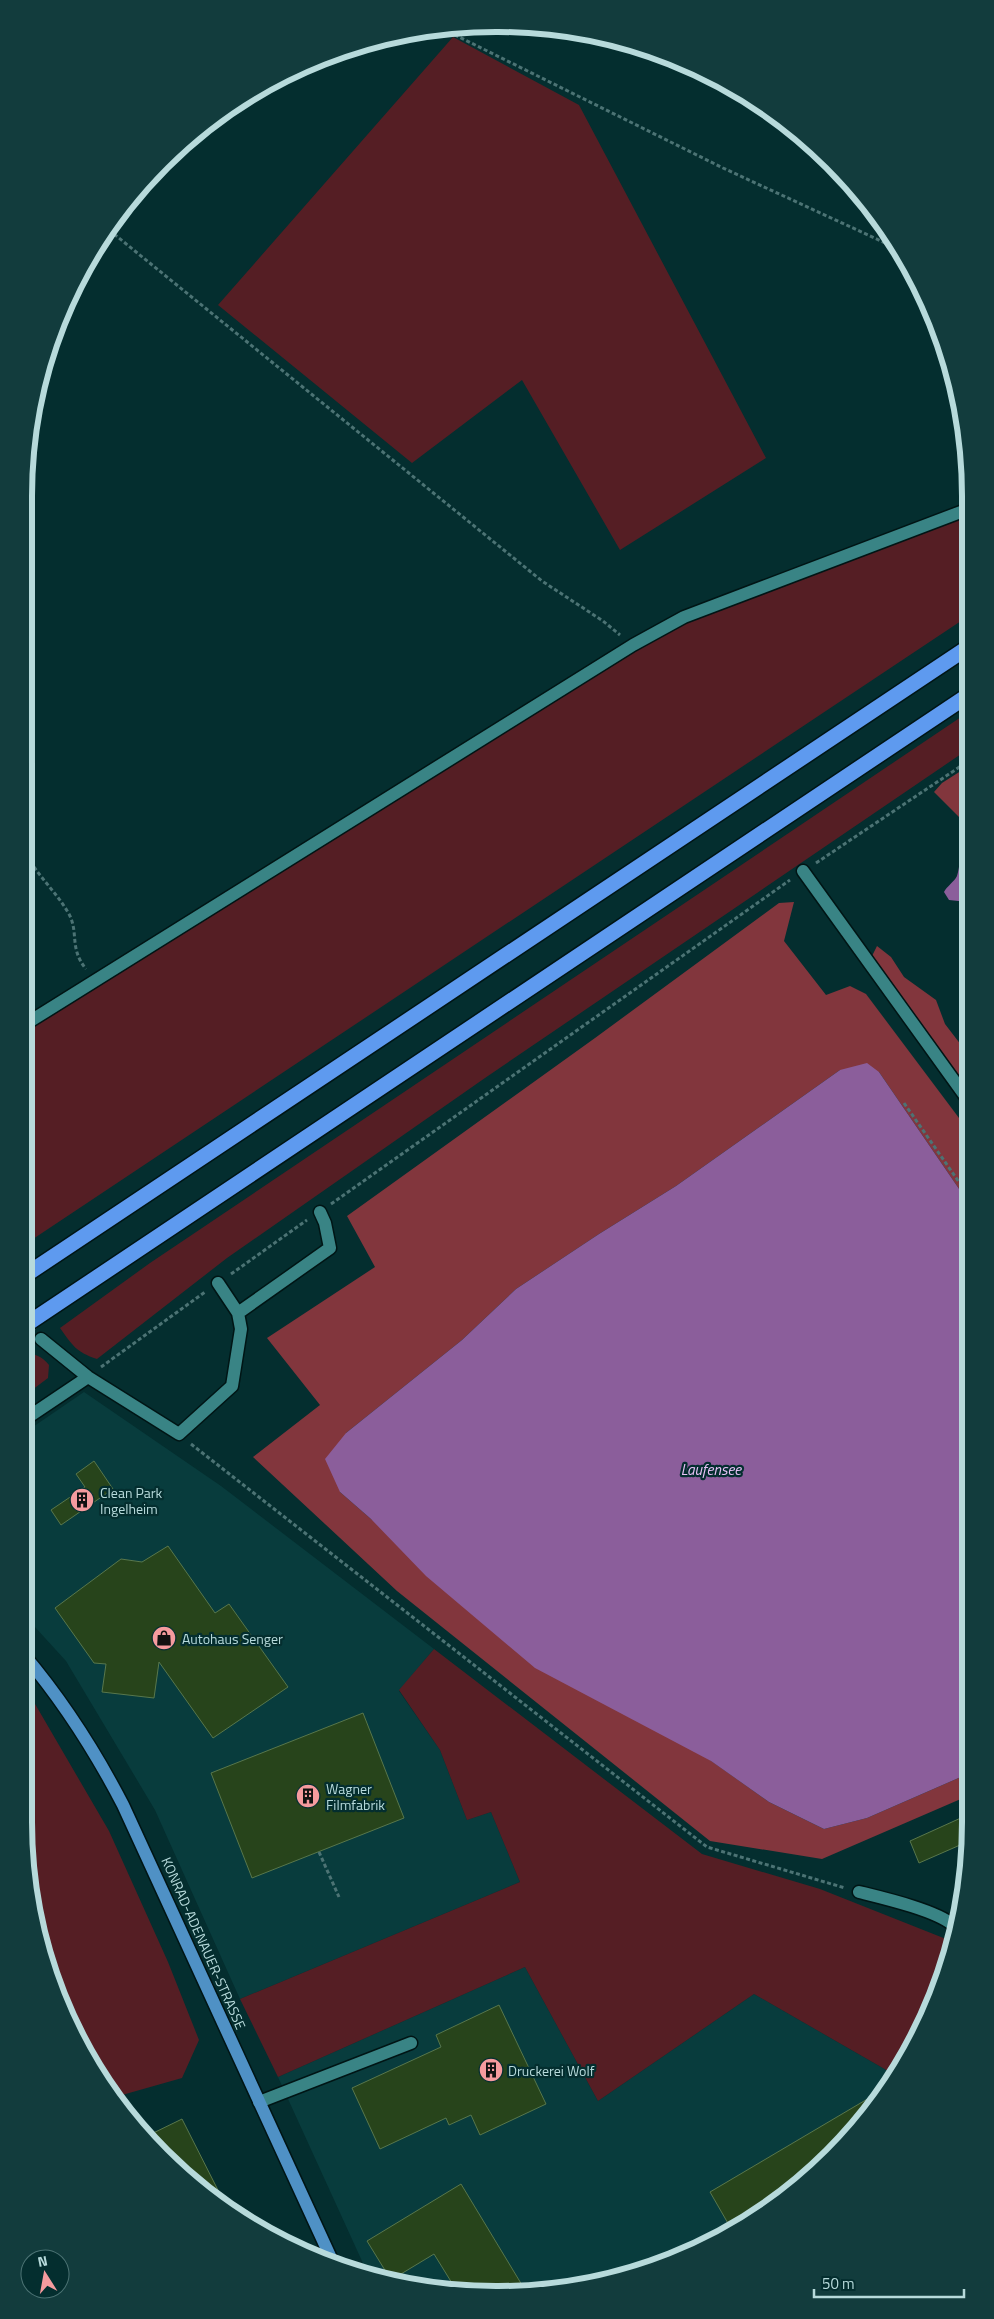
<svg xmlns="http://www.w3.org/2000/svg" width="994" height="2319" viewBox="0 0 994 2319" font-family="'Titillium Web',sans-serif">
  <rect width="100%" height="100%" fill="#042e2f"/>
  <path fill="#083c3d" d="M84,1392l137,94 213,163 -35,42 41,59 27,70 24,-8 29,70 -280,117 -85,-189 -89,-149 -42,-46v-182z
    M525,1967l73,134 156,-107 141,81 -42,59 -120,98 -84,38 -90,21 -154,-5 -38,-14 -89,-195z"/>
  <path fill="#551e24" d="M453,37l126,68 187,353 -146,92 -98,-170 -110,83 -194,-158z
    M966,510l1,107 -943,628v-220l660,-408z
    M967,713v37l-482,328 -258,180 -130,101c-21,-7 -24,-13 -37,-31l90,-65z
    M24,1353c11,1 18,3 25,12l-1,13 -24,18z
    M434,1649l268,205 118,35 126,50 4,5 -5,30 -38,84 -12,17 -141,-81 -156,107 -73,-134 -247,110 -38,-78 280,-117 -29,-70 -24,8 -27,-70 -41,-60z
    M24,1685l85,146 59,131 31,78 -17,38 -67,19 -28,-39 -38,-84 -25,-152z"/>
  <path fill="#82363d" d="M967,767v58l-33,-33 8,-9z
    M794,902l-10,39 42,54 24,-9 16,8 102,136v72l-89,-130 -39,-2 -164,116 -77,48 -83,55 -54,51 -116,93 -6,59 31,27 398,283 55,27 43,-11 103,-45v22l-148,64 -112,-18 -313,-250 -144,-134 67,-52 -53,-67 108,-71 -28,-51 248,-178 184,-135z
    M877,946l14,11 13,20 32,23 9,24 23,30v38l-97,-134z"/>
  <path fill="#8b5e9b" d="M967,849l1,53 -19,-2 -5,-8c3,-6 10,-10 13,-16 3,-9 2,-21 10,-27z
    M867,1063l12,9 89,130 2,571 -103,45 -43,11 -55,-27 -58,-41 -176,-93 -109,-92 -55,-57 -31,-27 -15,-33 21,-26 116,-93 54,-51 83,-55 77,-48 164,-116z"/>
  <path fill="#27441b" stroke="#58774c" d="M94,1461l19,28 -52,36 -10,-15 34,-23 -9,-13z
    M168,1546l47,67 14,-9 59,83 -75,51 -54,-76 -5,36 -52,-6 4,-28 -12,-1 -39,-55 66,-49 21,3z
    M363,1713l41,105 -152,60 -41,-105z
    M963,1817l6,12 -2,13 -48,21 -9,-22z
    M499,2005l47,99 -66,31 -9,-20 -22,10 -3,-7 -66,31 -28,-61 89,-41 -5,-12z
    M886,2088l-33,46 -120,98 -23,-40z
    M182,2119l42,83 -79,-65z
    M461,2184l64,106 -70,-2 -21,-34 -43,26 -24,-39z"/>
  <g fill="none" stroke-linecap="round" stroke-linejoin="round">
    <path stroke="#1f4849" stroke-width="12" stroke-dasharray="12 6" stroke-linecap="butt" d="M24,1325l17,14"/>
    <g stroke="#001515" stroke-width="15">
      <path id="minor" d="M803,871l165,229
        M24,1025l609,-380 51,-28 282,-107
        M238,1313l92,-65 -5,-25 -5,-11
        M41,1339l47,38 91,57 53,-48 9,-57 -3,-16 -20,-30
        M24,1420l64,-43
        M859,1892c24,6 76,18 94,33
        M259,2102l152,-59"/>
    </g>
    <g stroke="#001515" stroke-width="15">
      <path id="major" d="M24,1655c39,46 71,96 99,150l208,453"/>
    </g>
    <g stroke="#001515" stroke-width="18">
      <path id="highway" d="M24,1276l943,-628
        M24,1326l943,-630"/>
    </g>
    <path stroke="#4c7374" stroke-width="3" stroke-dasharray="4 2.5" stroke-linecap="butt" d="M443,29l280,139 171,79
      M109,230l433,351 61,40 17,14
      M24,850c12,25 32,41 45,64 10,19 0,34 17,55
      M816,863l151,-101
      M904,1103l64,92
      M331,1204l459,-324
      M231,1274l76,-54
      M101,1367l104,-75
      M191,1444l516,403 138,41
      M319,1852l20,45"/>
    <use href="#minor" stroke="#398485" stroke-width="12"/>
    <use href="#major" stroke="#4f91c5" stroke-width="12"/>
    <use href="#highway" stroke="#5e9aef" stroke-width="15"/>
  </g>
  <defs>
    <g id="building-disc" transform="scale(1.25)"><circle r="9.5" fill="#f59b9e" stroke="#042e2f"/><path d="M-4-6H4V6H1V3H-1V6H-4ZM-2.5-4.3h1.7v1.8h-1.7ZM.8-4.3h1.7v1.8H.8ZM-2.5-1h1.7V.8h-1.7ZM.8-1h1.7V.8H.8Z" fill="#111"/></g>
    <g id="shop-disc" transform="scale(1.25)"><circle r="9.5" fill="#f59b9e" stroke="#042e2f"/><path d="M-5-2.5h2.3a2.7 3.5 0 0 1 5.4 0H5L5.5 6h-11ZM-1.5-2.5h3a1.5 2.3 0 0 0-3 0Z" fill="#111"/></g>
  </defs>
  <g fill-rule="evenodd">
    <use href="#building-disc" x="82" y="1500"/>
    <use href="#shop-disc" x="164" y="1638"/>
    <use href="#building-disc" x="308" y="1796"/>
    <use href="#building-disc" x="491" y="2070"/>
  </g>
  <g text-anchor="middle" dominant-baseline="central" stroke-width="4.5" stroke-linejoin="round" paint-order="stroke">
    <g font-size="14" fill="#b7dadb" stroke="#042e2f" text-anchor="start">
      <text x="100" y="1492">Clean Park<tspan x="100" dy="16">Ingelheim</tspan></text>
      <text x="182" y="1638">Autohaus Senger</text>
      <text x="326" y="1788">Wagner<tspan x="326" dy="16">Filmfabrik</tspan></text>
      <text x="508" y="2070">Druckerei Wolf</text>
    </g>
    <g font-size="14" fill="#b7dadb" stroke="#042e2f">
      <text transform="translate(204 1943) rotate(66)">KONRAD-ADENAUER-STRASSE</text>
    </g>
    <g font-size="15" font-style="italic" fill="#e8c2f6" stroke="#042e2f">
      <text x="711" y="1469">Laufensee</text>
    </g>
  </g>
  <path d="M0 0H994V2319H0ZM496 32H498A464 464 0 0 1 962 496V1822A464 464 0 0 1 498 2286H496A464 464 0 0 1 32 1822V496A464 464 0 0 1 496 32Z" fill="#123c3d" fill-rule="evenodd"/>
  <path fill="none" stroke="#b7dadb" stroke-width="6" d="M496 32H498A464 464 0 0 1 962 496V1822A464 464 0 0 1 498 2286H496A464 464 0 0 1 32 1822V496A464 464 0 0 1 496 32Z"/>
  <g transform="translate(45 2274) rotate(349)"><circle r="24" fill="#042e2f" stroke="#4c7374"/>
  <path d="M0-4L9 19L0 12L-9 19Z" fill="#f59b9e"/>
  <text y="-8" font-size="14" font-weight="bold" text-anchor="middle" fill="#b7dadb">N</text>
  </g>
  <path d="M814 2289v8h150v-8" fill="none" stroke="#b7dadb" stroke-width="2.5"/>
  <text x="822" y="2289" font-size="15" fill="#b7dadb" stroke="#042e2f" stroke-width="4" paint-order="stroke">50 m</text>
</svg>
